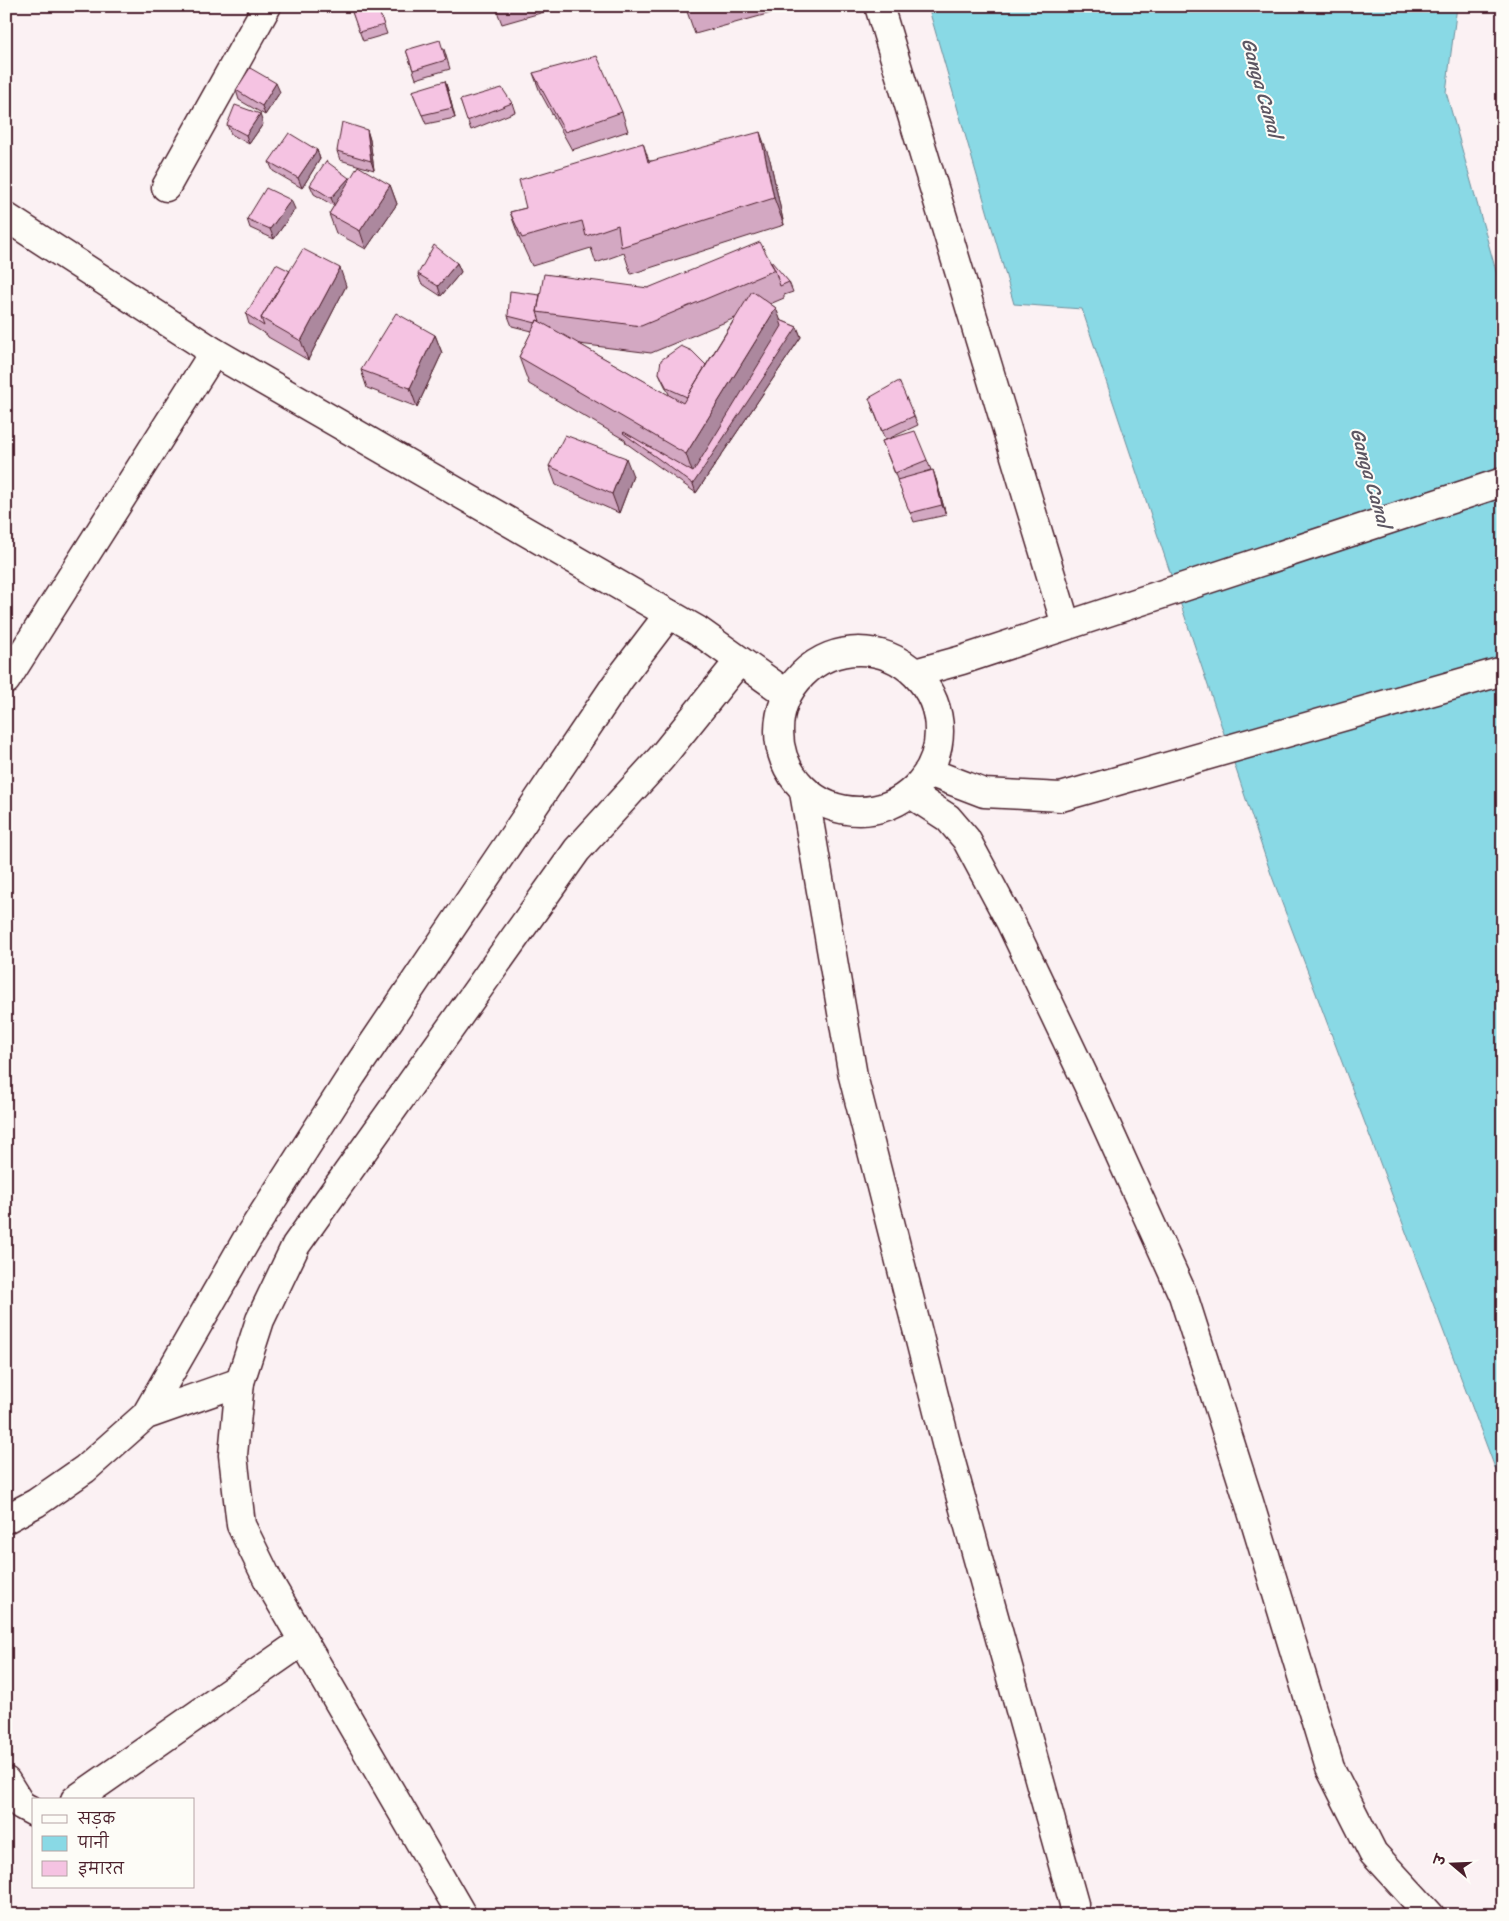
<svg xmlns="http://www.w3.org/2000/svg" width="1509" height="1921" viewBox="0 0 1509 1921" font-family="Sriracha,'Playpen Sans Deva',sans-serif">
  <rect width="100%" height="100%" fill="#fbf1f3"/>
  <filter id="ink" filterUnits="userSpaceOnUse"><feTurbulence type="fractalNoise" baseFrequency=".02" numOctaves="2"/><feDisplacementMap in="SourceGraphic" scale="10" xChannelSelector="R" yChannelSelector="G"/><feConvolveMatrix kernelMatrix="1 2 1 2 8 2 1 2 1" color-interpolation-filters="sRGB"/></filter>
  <g filter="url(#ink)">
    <path fill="#89d9e5" stroke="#708f9b" d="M928,6h529l-11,86 57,204v1193l-232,-615 -189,-565 -68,-5z"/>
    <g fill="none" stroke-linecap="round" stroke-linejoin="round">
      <g stroke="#4a1f2b" stroke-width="31">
        <path id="street" d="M879,6l187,619
          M166,187l101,-181
          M6,680l208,-328
          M804,792l49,284 96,379 125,449v11
          M911,794l37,24 18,21 45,84 79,166 93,206 66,207 81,266 43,85 57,62
          M146,1415l94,-33
          M6,1519l30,-16 49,-34 61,-54 101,-176 105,-164 269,-398 48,-63
          M6,1781l15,24 13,7
          M75,1800l228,-159"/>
      </g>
      <g stroke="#4a1f2b" stroke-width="31">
        <path id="secondary" d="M6,217l208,135 483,278 90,64
          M779 731a80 80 0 1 1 160 0a80 80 0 1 1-160 0Z
          M915,673l47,-13 541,-178
          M929,772l55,21 77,4 442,-126
          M462,1915l-193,-333 -28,-57 -8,-70 7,-73 20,-62 36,-75 281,-395 84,-92 78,-97"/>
      </g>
      <use href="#street" stroke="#fdfcf7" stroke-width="28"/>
      <use href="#secondary" stroke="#fdfcf7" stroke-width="28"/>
    </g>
    <path fill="#d3a8c2" stroke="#4a1f2b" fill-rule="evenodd" d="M377,6l10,28 -24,7 -12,-32z
      M495,6h70l-63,18z
      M685,6h84l2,7 -76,21z
      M444,49l6,20 -34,10 -10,-29z
      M533,73l89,39 6,19 -56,19 -32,-58z
      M236,90l44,2 -15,23 -26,-15z
      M448,90l7,28 -29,6 -14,-33z
      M460,100l52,3 3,9 -44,18z
      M263,124l-14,20 -18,-10 -4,-9z
      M367,130l3,10 4,30 -34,-10 -3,-9z
      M643,143l6,18 121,-1 14,65 -153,49 -7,-21 -28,10 -5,-15 -59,18 -12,-26 -10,-28 16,-4z
      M317,150l3,9 -18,29 -29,-17 -4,-9z
      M350,180l40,5 7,19 -31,45 -30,-16 -7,-19 5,-8 -20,-12 -4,-9z
      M295,209l-21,30 -24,-11 -3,-9z
      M770,262l19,20 4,10 -9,3v3l-14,6 6,4 4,12 17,7 4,10 -105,156 -70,-50 -1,-3 -96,-56 -10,-27 13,-26 -20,-5 -4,-10 32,-21 108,-7zM735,318l-29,47 -47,8 4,9 7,14 -91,-52 72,9z
      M457,263l4,9 -20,24 -20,-13 -3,-9z
      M290,271l56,15 -38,74 -40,-23 -1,-2 -18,-11 -3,-10z
      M435,335l7,18 -25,54 -50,-19 -6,-18z
      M869,398l45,18 4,9 -32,15 41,20 4,10 -7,2 12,7 10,36 -32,7 -32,-81 3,-1z
      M549,466l84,10 -14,37 -63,-28z"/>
    <path fill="#ac889e" stroke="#4a1f2b" d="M445,81l3,9 7,28 -3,-10z
      M276,83l4,9 -15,23 -3,-9z
      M260,114l3,10 -14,20 -3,-9z
      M367,130l3,10 4,30 -3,-9z
      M760,132l10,28 14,65 -10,-27z
      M317,150l3,9 -18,29 -4,-10z
      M349,178l3,9 -17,20 -4,-9z
      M390,185l7,19 -31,45 -6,-18z
      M291,200l4,9 -21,30 -4,-10z
      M457,263l4,9 -20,24 -3,-10z
      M340,268l6,18 -38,74 -7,-19z
      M776,308l10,27 11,-8 4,10 -105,156 -3,-9 2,-4 -9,-26z
      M435,335l7,18 -25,54 -7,-19z
      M626,458l7,18 -14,37 -7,-19z
      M933,470l3,9 10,36 -4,-10z"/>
    <path fill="#f5c3e2" stroke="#4a1f2b" d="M367,6h10l7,19 -25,7 -8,-23z
      M440,40l6,20 -33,10 -7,-20z
      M597,56l25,56 -57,20 -32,-59z
      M250,68l26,15 -14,23 -26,-16z
      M445,81l7,27 -30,7 -10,-24z
      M502,88l10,15 -45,18 -7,-21z
      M235,105l25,9 -14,21 -19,-10z
      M342,122l25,8 4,31 -34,-10z
      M760,132l14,66 -153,49 -3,-22 -32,11 -4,-15 -60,17 -12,-26 16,-4 -7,-28 124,-37 5,19z
      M289,133l28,17 -19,28 -29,-16z
      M326,161l23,17 -18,20 -21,-13z
      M358,166l32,19 -30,46 -31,-17z
      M266,188l25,12 -21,29 -23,-10z
      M760,242l15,28 -134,56 -104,-14 7,-38 104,14z
      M434,245l23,18 -19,23 -20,-12z
      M303,249l37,19 -39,73 -40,-23z
      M771,261l18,21 -9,4 -5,-16 -5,-8z
      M276,264l14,7 -29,47 3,8 -18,-12z
      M510,291l30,4 -3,17 3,9 -3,-1 -1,3 -28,-7z
      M752,291l24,17 -90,146 -167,-97 18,-37 146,83z
      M396,313l39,22 -25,53 -49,-18z
      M780,320l17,7 -104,157 -70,-51 1,-1 69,40 89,-146z
      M681,346l11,5 14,14 -19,32 -20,-9 -8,-15 2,-13z
      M899,381l15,35 -32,15 -13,-33z
      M915,431l12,29 -32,13 -13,-32z
      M565,435l61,23 -14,36 -63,-28z
      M933,470l9,35 -32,8 -13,-33z"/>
  </g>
  <g text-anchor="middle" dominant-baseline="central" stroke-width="4" stroke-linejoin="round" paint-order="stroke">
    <g font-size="19" font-style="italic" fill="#5d5763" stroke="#fdfcf7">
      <text transform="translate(1262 88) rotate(74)">Ganga Canal</text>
      <text transform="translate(1371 478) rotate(74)">Ganga Canal</text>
    </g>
  </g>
  <rect width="1509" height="1921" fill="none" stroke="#fdfcf7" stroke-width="25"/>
  <rect x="12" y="12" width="1484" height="1896" fill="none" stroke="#4a1f2b" stroke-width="2" filter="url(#ink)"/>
  <rect x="32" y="1798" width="162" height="90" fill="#fdfcf7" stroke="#b5a4a5"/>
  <rect x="42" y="1815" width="25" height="8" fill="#fdfcf7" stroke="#b5a4a5"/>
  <text x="78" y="1824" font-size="15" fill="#4a1f2b">सड़क</text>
  <rect x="42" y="1836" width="25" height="15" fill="#89d9e5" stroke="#b5a4a5"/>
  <text x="78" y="1848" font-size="15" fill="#4a1f2b">पानी</text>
  <rect x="42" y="1861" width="25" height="15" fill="#f5c3e2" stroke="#b5a4a5"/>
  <text x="78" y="1874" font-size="15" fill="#4a1f2b">इमारत</text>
  <g transform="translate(1452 1864) rotate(289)" stroke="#fdfcf7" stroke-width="4" paint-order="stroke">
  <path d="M0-4L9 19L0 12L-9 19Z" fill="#4a1f2b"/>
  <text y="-8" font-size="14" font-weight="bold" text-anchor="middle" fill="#4a1f2b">उ</text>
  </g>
</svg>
